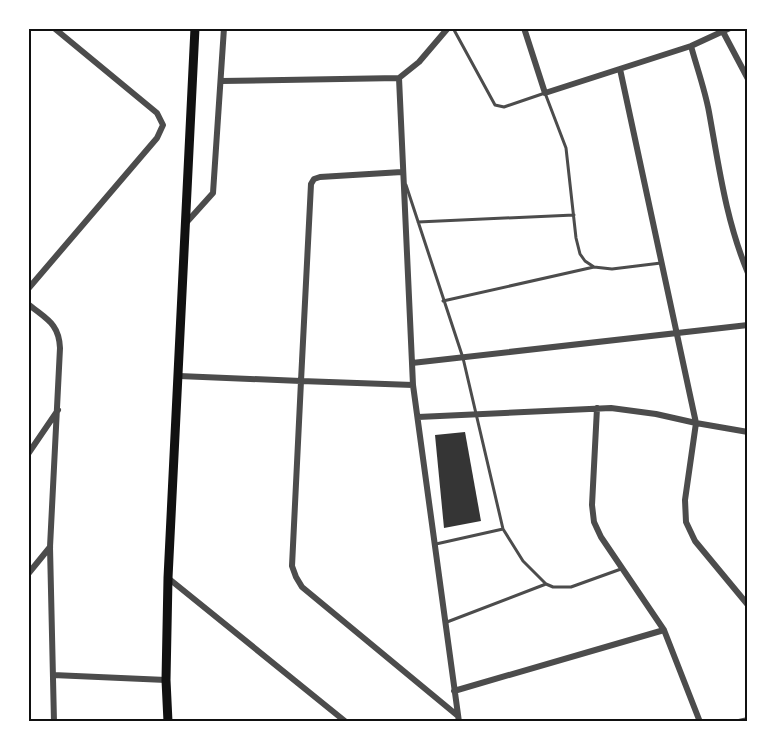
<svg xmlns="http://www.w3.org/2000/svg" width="776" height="750" viewBox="0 0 776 750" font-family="Arial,sans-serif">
  <rect width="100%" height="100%" fill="#fff"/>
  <path fill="#353535" d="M465,432l16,89 -37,7 -9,-93z"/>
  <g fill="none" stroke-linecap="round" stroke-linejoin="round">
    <path stroke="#4c4c4c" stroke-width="3" d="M453,28l42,77 9,2 41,-14 21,55 10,90 4,16 5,7 9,6 18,2 49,-6
      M406,185l57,173 40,171 20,32 23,23 7,3h18l50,-18
      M418,222l156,-7
      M443,301l151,-34
      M436,544l67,-15
      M447,622l99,-38"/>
    <path stroke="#4c4c4c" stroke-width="6" d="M448,28l-29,34 -20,16 14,307 46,337
      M524,28l21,65 146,-47 39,-18
      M721,28l27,51
      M691,46c6,22 14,44 18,66 10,55 17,109 39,161
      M620,69l76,354 -11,77 1,22 9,19 53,64
      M221,81l178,-3
      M186,223l27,-30 11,-165
      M28,289l129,-151 6,-13 -6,-12 -103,-85
      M28,304c18,15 31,19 32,44l-10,199 4,175
      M412,363l336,-38
      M179,376l122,5 10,-197 3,-5 6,-2 82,-5
      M413,385l-112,-4 -9,185 4,11 6,10 156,129
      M597,408l-5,97 2,17 7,15 63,93 36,92
      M418,417l193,-9 45,6 40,9 52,9
      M28,454l30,-44
      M28,574l22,-27
      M168,578l178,144
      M53,675l113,5
      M454,691l210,-61
      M739,722l9,-2"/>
    <path stroke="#111" stroke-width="9" d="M168,722l-2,-42 2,-102 27,-550"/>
  </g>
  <rect width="776" height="750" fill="none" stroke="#ffffff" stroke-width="60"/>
  <rect x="30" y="30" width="716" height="690" fill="none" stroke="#111" stroke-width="2"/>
</svg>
